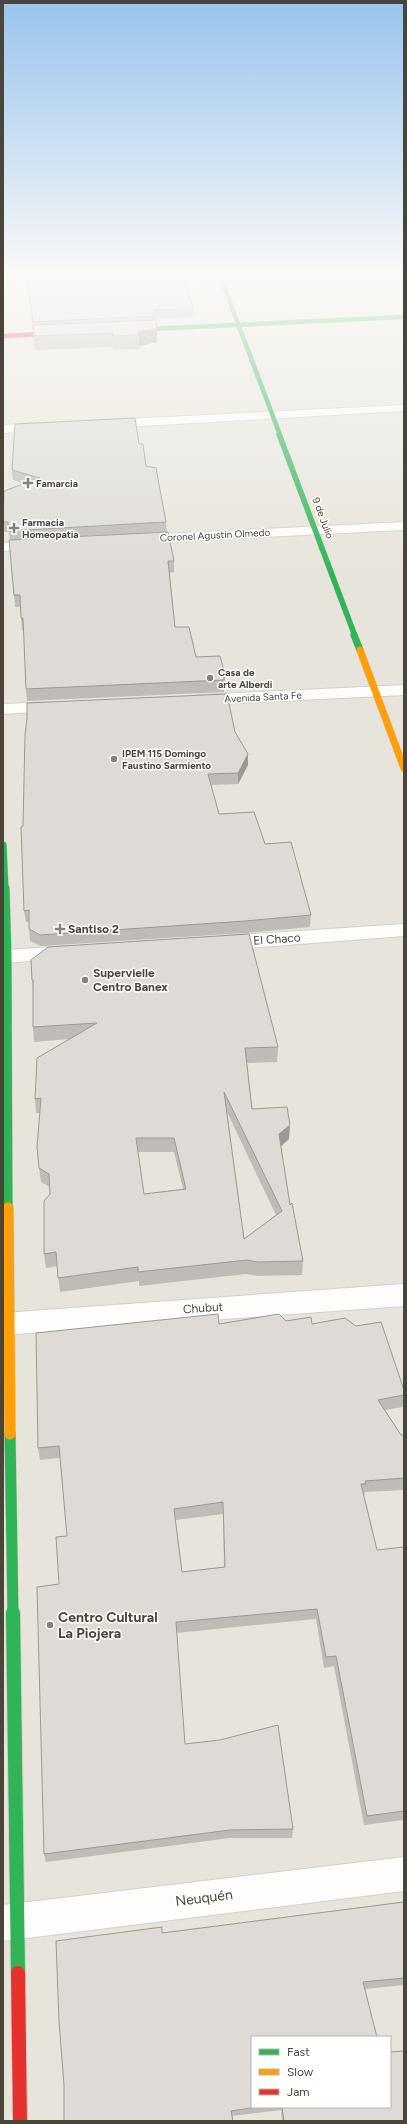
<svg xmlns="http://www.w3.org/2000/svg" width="407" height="2124" viewBox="0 0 407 2124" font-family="Figtree,sans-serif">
  <rect width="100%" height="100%" fill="#f4f2ee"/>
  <path fill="#e7e4dc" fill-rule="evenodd" d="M3,276h401v1845h-401zM252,2037h138v70h-138z"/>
  <path fill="#eae5da" d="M14,276h181l15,44 -195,8z
    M230,328l29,82 -247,11 -4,-65 157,-6 -5,-19z"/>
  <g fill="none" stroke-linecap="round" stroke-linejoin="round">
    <g stroke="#d2d0cb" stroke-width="2">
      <path id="street" d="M404,405v6l-298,17 -6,-4 6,-4z
        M44,423l6,4 -2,3 -45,3v-8z
        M404,522v8l-264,13 -7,-4 7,-4z
        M39,541l7,4 -2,3 -41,3v-8z
        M404,685v10l-206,10 -6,-2 -2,-3 2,-3 6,-2z
        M58,702l6,2 2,3 -2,3 -61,4v-10z
        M404,924v12l-182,14 -7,-2 -3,-5 3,-5 7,-2z
        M67,946l7,2 3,5 -3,5 -71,5v-12l4,-1z
        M404,1284v22l-401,29v-22z
        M404,1857v34l-401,50v-36z"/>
    </g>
    <g stroke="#d3cfc5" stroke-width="5">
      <path id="fast-far5" d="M220,276l60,159
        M128,330l276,-13"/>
    </g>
    <g stroke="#d3cfc5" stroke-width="6">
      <path id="fast-far4" d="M279,434l76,202"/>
    </g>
    <g stroke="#d3cfc5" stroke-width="8">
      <path id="fast-far3" d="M354,635l6,15
        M3,845l2,44"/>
    </g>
    <g stroke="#d3cfc5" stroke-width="10">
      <path id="fast-far2" d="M5,888l2,69 1,250"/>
    </g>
    <g stroke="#d3cfc5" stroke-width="12">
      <path id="fast-far1" d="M10,1434l3,180"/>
    </g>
    <g stroke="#d3cfc5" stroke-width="16">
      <path id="fast" d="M13,1613l5,360"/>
    </g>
    <g stroke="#d3cfc5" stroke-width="8">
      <path id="slow-far2" d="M360,650l44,118"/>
    </g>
    <g stroke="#d3cfc5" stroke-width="10">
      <path id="slow-far1" d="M8,1207v2"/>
    </g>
    <g stroke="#d3cfc5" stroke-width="12">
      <path id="slow" d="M8,1208l2,226"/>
    </g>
    <g stroke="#d3cfc5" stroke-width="5">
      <path id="jam-far1" d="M3,336l61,-3"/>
    </g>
    <g stroke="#d3cfc5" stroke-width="16">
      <path id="jam" d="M18,1973l2,148"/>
    </g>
    <use href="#street" fill="#fdfdfc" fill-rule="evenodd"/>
    <use href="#fast-far5" stroke="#30b455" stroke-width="4.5"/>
    <use href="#fast-far4" stroke="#30b455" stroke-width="5.5"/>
    <use href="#fast-far3" stroke="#30b455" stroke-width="7"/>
    <use href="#fast-far2" stroke="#30b455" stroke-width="9"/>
    <use href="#fast-far1" stroke="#30b455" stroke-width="11"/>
    <use href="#fast" stroke="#30b455" stroke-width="14"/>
    <use href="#slow-far2" stroke="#ff9f0a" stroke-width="7"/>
    <use href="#slow-far1" stroke="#ff9f0a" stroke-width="9"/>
    <use href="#slow" stroke="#ff9f0a" stroke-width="11"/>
    <use href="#jam-far1" stroke="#e5322d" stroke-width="4.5"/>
    <use href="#jam" stroke="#e5322d" stroke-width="14"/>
  </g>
  <path fill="#bfbcb8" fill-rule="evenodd" d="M26,276h156l12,33v8l-40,2 3,9v14l-18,4v3l-26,1 -1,-3 -77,3z
    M139,444l27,78 1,10 7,29v11l-5,1 6,54 21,30 29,17v13h-1v5l-197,9 -1,-12 -2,-59h-2l-2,-23h-5l-6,-75h-5l-1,-10 22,-38 -12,-4 -1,-10z
    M235,732l13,33 -10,19 -27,1 8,29 46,30 46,71 -1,12 -65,6 -204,13 -11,-5 -1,-12v-7h-3l-2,-11 -1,-85z
    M31,960l247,87 -1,15 -30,1 5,46 37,30 -8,7 9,59 13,56 -1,14 -44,1 -12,-2 -107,12v-5l-79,11 -3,-26 -11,2 -2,-14 6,-60v-7l-9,-5 -2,-14 1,-55h-4l-1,-14 34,-60 -35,3 -1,-15v-34l-1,-13zM227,1112l49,103 -32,24zM138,1152h36l9,37 -39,5z
    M286,1321l26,3 92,66 -1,17 -18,3 16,25h3v55l-39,2 -1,3 13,55 27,-3v273l-40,5 -30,-159 -10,2 -8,-49 -140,14 9,111 108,85 -1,9h-62l-184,24 -2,-8 15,-270 8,-48 -7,-78 -20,2 -2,-12 181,-124zM223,1514l1,53 -42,5 -7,-52z
    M404,1902v83l-39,4 -113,118h138l14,14h-122l-1,-11 -49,6 -70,-183z"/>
  <path fill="#9b9996" d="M157,328v14l-18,4v-11l-1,-3z
    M248,754v11l-10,19v-11z
    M290,1125l-1,14 -11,10 1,-15z"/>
  <path fill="#dedbd6" stroke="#9b9996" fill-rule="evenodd" d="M27,276h155l12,33 -40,1v6l-121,6z
    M156,320l1,8 -19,4 1,3 -26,1 -1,-3 -78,3 -1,-11z
    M135,418l4,26h4l3,22 10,2 10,54 -157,9 -1,-9h-5l1,-31 36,-13 -28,-8 3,-46z
    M168,532l6,29h-6l7,66h14l7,30 24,-1 5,18h-2l1,6 -198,9 -3,-71h-2l-1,-23h-6l-5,-55z
    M227,694l8,38 13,22 -10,19 -30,1 11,40 35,-2 11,32 26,-2 20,73 -66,6 -205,14 -11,-6v-19l-5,1 -3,-84 2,-1 2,-91 2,-17v-15z
    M249,934l29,113 -33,1 7,61 35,-2 3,18 -11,9 11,71 2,-2 11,58 -45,1 -11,-2 -109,12v-5l-80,11 -2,-26 -12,2v-53l6,-7 -1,-20 -10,-6 -2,-21 4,-49 -6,1 2,-41 60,-35 -64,4v-47h-1l-1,-20 17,-13zM224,1092l58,119 -38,28zM136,1138h38l12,51 -42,5z
    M218,1314l1,10 60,-10 7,7 25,-4 1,7 33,-6 11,8 25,-4 23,68v5l-26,5 23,35h3v43l-39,3 1,3h-5l16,66 27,-3v264l-37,5 -31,-160 -10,1 -9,-48 -141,13 9,122 35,-4 58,-15 15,104 -63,1 -186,24 -7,-267 22,-3 -3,-47 11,-1 -8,-90 -21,2 -2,-115zM223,1502l2,65 -43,5 -8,-63z
    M404,1902v76l-41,4 14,55h-125v70h5l-26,4 2,10h-169v-36l-5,-63 -3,-81 106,-14v6z
    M404,2051v70h-120l-2,-14h108v-55z"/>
  <linearGradient id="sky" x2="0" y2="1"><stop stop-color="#98c4ec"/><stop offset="0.48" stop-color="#faf9f7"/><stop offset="1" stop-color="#faf9f7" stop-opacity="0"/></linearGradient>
  <rect width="407" height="573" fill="url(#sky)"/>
  <g fill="#868178" stroke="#fff" stroke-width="1.5">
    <path d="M26 477h4v4h4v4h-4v4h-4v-4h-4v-4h4z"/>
    <path d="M12 522h4v4h4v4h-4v4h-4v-4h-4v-4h4z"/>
    <circle cx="210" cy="678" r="4"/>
    <circle cx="114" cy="759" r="4"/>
    <path d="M58 923h4v4h4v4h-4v4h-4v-4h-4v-4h4z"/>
    <circle cx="85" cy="980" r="4"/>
    <circle cx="50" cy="1625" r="4"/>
  </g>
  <g text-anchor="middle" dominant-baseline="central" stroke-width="3" stroke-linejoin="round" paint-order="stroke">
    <g font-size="10" font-weight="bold" fill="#4b4439" stroke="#fff" text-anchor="start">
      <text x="36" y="483">Famarcia</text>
      <text x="22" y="522">Farmacia<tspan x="22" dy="12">Homeopatia</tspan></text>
      <text x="218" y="672">Casa de<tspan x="218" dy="12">arte Alberdi</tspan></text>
      <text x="122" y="753">IPEM 115 Domingo<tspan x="122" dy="12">Faustino Sarmiento</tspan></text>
    </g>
    <g font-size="10" fill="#4b4439" stroke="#fff">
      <text transform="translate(323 518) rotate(70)">9 de Julio</text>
      <text transform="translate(215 535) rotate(-3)">Coronel Agustín Olmedo</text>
      <text transform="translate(263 697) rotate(-3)">Avenida Santa Fe</text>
    </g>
    <g font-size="12" font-weight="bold" fill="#4b4439" stroke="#fff" text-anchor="start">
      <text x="68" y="929">Santiso 2</text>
      <text x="93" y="973">Supervielle<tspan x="93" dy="14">Centro Banex</tspan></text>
    </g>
    <g font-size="12" fill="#4b4439" stroke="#fff">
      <text transform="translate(277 939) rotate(-4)">El Chaco</text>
      <text transform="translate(203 1308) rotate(-4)">Chubut</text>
    </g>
    <g font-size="14" font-weight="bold" fill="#4b4439" stroke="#fff" text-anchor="start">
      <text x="58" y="1617">Centro Cultural<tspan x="58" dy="16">La Piojera</tspan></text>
    </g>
    <g font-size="14" fill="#4b4439" stroke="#fff">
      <text transform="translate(204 1898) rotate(-7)">Neuquén</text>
    </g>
  </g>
  <rect width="407" height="2124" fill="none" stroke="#4b4439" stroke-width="8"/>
  <rect x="251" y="2036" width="140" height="72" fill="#ffffff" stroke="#b7b4b0"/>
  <rect x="259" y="2049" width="20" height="6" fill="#30b455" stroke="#b7b4b0"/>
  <text x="287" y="2056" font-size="12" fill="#4b4439">Fast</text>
  <rect x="259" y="2069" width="20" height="6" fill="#ff9f0a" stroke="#b7b4b0"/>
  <text x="287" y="2076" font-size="12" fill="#4b4439">Slow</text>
  <rect x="259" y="2089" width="20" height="6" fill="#e5322d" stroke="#b7b4b0"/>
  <text x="287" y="2096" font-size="12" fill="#4b4439">Jam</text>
</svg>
